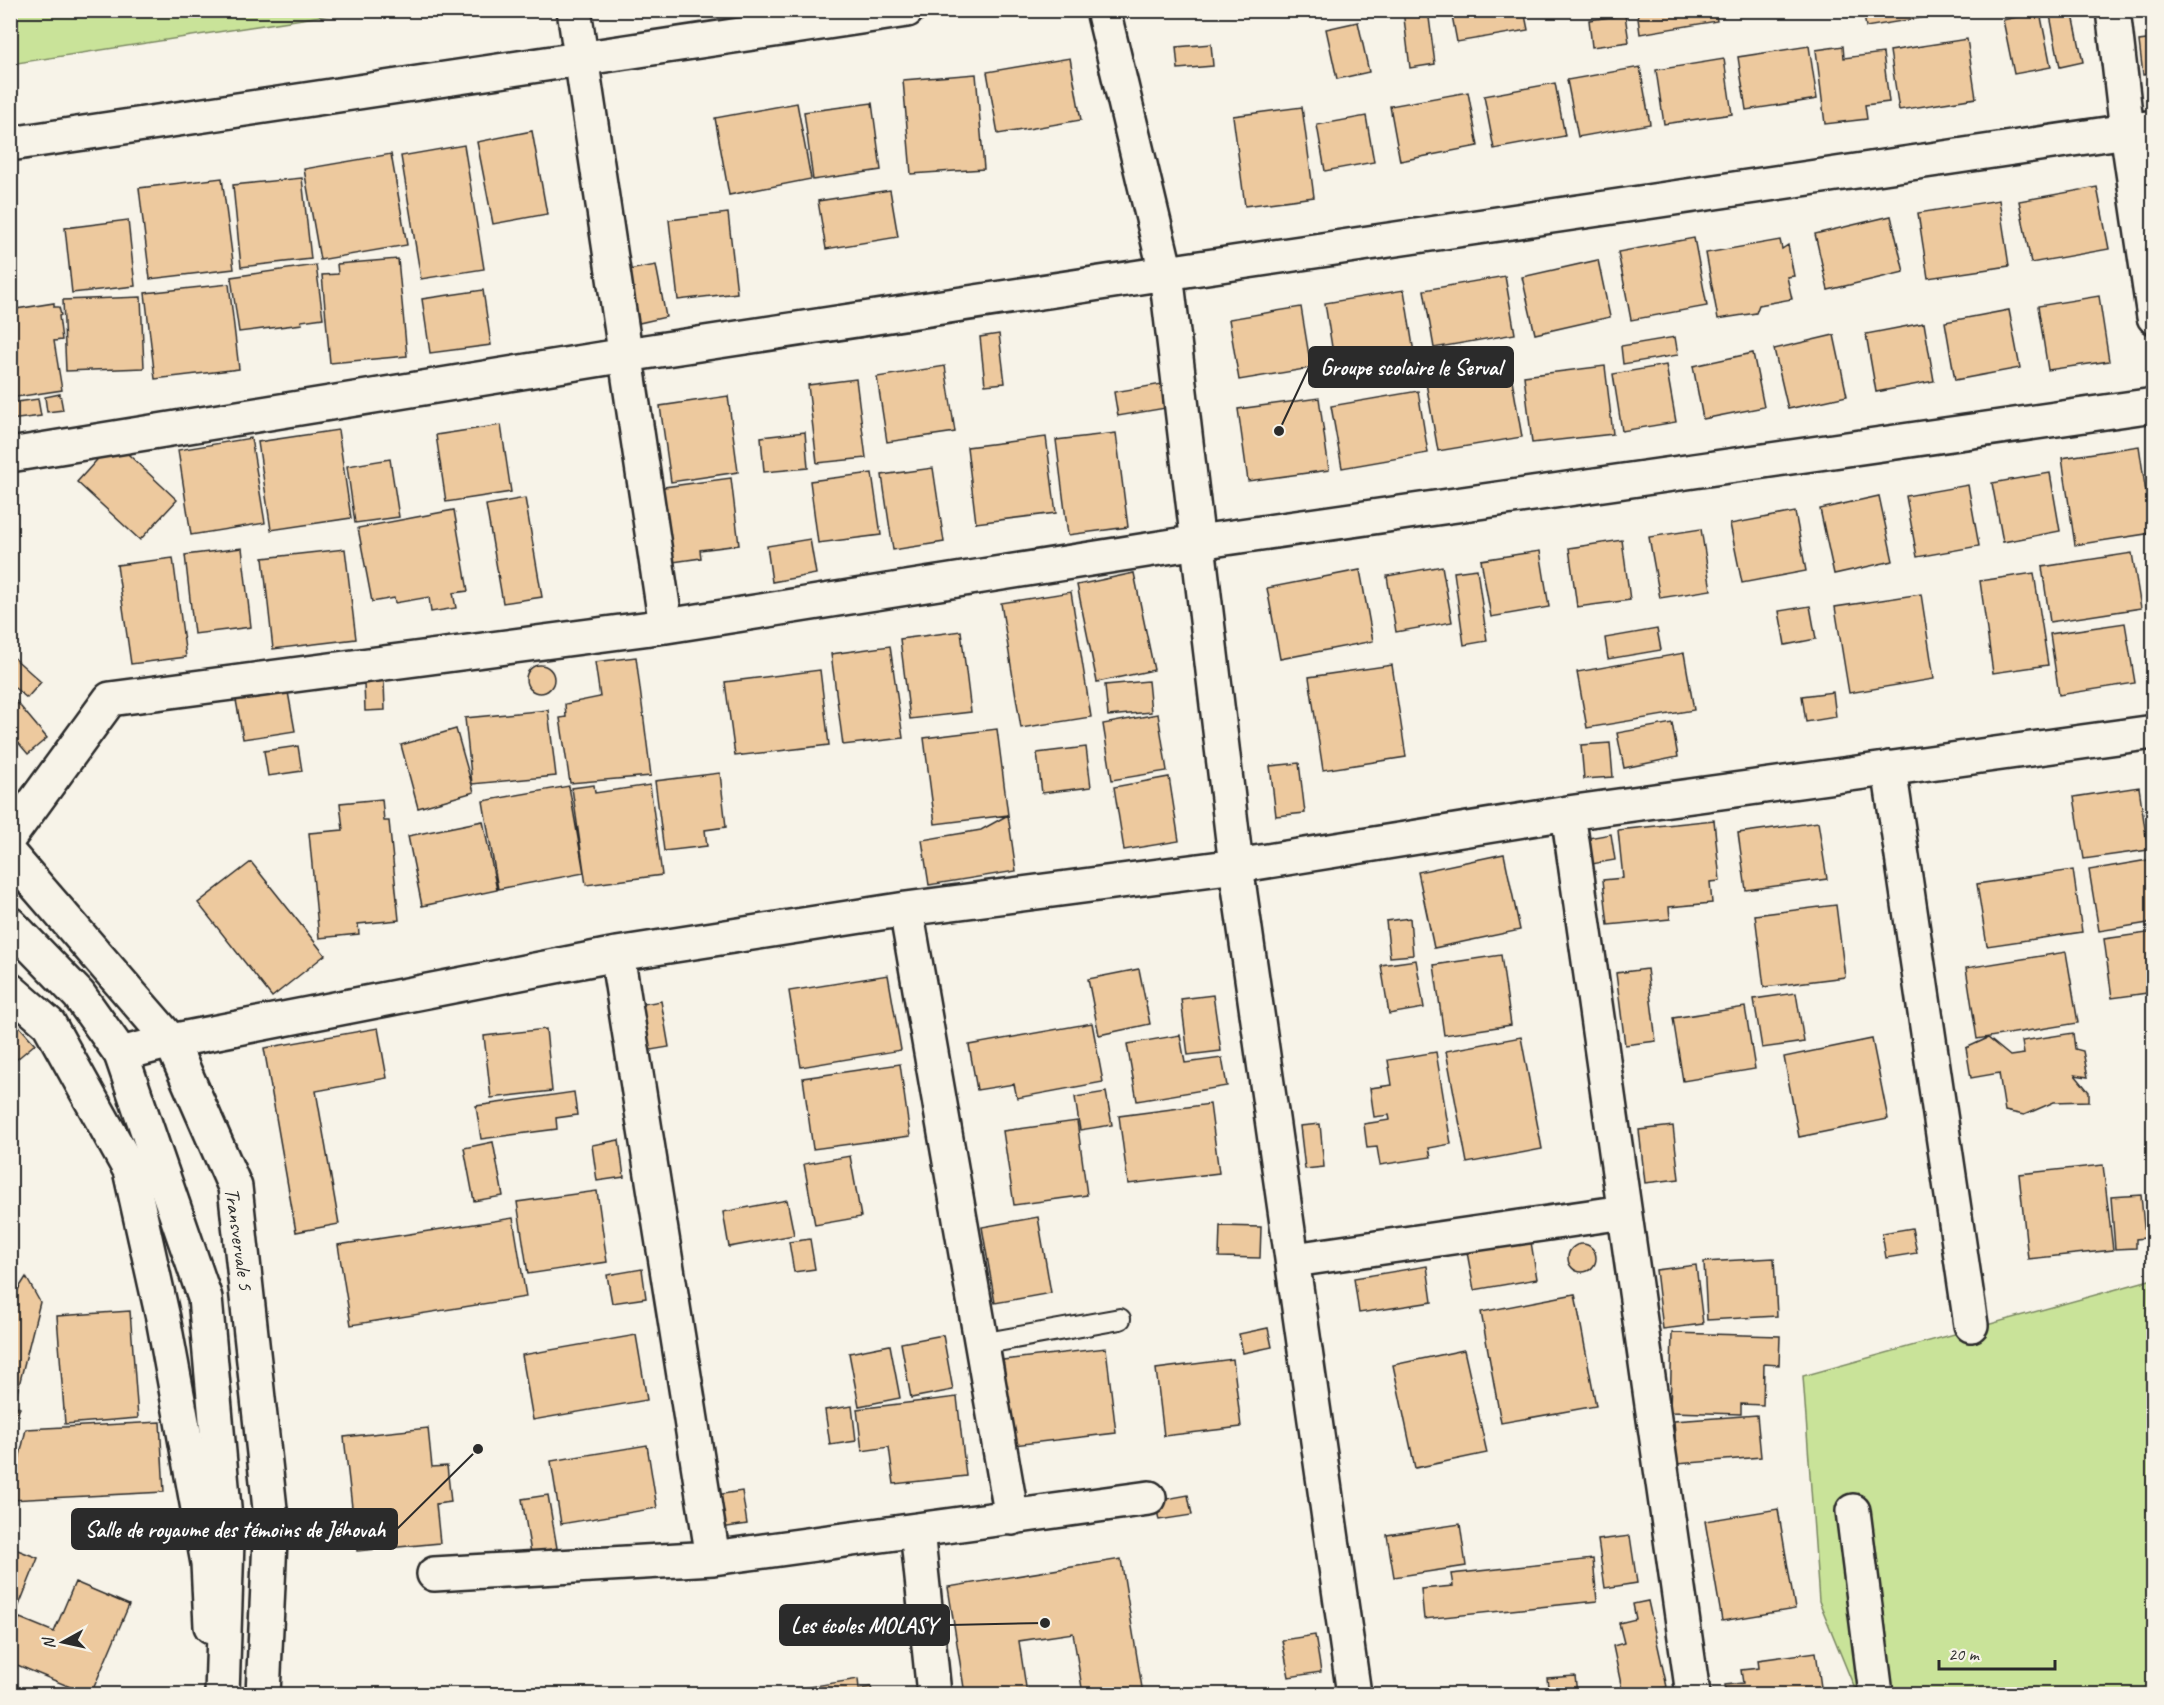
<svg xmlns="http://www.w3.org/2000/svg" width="2164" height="1705" viewBox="0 0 2164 1705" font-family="Caveat,sans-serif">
  <rect width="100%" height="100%" fill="#f7f3e8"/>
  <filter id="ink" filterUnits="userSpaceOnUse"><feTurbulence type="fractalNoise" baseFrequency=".0167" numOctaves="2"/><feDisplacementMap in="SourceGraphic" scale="12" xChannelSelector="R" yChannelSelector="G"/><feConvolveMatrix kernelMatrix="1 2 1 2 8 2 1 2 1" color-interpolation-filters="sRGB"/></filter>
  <g filter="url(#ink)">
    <path fill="#c9e399" stroke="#7a8762" stroke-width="1.5" d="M11,10h343v1l-343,53z
      M2153,1279v415h-296l-38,-93 -16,-225z"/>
    <path fill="#edc99e" stroke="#2b2b2b" stroke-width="1.5" d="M1171,10h27l-26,5z
      M1403,10h25l7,54 -25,4z
      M1451,10h73l4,20 -71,12z
      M1637,10h78l2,11 -77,13z
      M1740,10h39l-39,6z
      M1863,10h105l-102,17z
      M2049,10h23l11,52 -23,5z
      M2149,10h5v13l-4,1z
      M2040,12l11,55 -37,7 -11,-54z
      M1625,15l4,27 -37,5 -3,-27z
      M1358,22l11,50 -32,7 -11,-50z
      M1967,39l9,59 -77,12 -9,-59z
      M2154,39v35l-11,1 -4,-34z
      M1211,44l2,22 -35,3 -2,-22z
      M1809,46l8,53 -71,11 -8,-53z
      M1843,46l1,12 39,-5 6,49 -24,3 2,14 -42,5 -9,-74z
      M1070,58l11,62 -83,14 -11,-62z
      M1724,59l8,55 -68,10 -8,-54z
      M1640,67l10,57 -72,13 -11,-57z
      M976,74l8,95 -73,5 -8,-94z
      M1555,83l10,53 -71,13 -10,-53z
      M1468,92l10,54 -78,15 -10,-55z
      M797,103l14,76 -82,16 -14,-77z
      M872,103l9,67 -68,10 -9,-68z
      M1302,107l12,90 -69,9 -12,-90z
      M1366,116l8,46 -49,9 -8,-46z
      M532,131l15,83 -54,10 -16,-82z
      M464,145l20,124 -63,10 -20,-123z
      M391,154l16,91 -87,15 -16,-91z
      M2154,161v24l-11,-6z
      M222,178l12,91 -84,10 -11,-91z
      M302,178l9,81 -70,8 -8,-82z
      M2097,187l12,62 -78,14 -12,-62z
      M890,190l8,47 -72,12 -8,-48z
      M1999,200l10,66 -81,12 -10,-65z
      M728,213l9,80 -59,7 -9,-80z
      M1891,216l13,56 -76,18 -13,-56z
      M128,220l7,66 -63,7 -7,-65z
      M1694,238l13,68 -76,14 -13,-68z
      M1780,240l2,9 6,-4 6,31 -7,1 5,22 -33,6 -3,8 -38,6 -12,-66z
      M398,259l9,97 -77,7 -8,-88 16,-1 -1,-10z
      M1598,260l12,57 -75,17 -13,-57z
      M316,265l7,53 -22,3 1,3 -63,8 -8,-55z
      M656,265l10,52 -27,6 -11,-53z
      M1505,276l10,58 -81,14 -10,-58z
      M229,284l10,85 -84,10 -10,-86z
      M483,290l8,55 -61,8 -8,-54z
      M1404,290l10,63 -79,13 -10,-63z
      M2099,296l10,65 -61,9 -10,-64z
      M141,297l3,71 -78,3 -3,-71z
      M54,303v4h5l2,8 -2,1 3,24 -8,1 8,49 -52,8v-88z
      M1301,307l10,61 -72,12 -10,-61z
      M2009,310l11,58 -65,12 -10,-58z
      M1924,323l10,58 -58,11 -10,-58z
      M999,334l6,49 -20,2 -5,-48z
      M1834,335l13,61 -59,13 -14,-60z
      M1675,337l3,18 -55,9 -2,-18z
      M1753,353l11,54 -61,12 -10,-53z
      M1666,365l10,57 -54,9 -9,-57z
      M945,366l10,66 -68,10 -10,-65z
      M1605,366l8,68 -81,9 -8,-67z
      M1510,368l12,69 -84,14 -12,-68z
      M856,379l10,79 -49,5 -9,-78z
      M1162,384l4,24 -48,8 -4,-24z
      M1418,391l10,62 -86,15 -11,-62z
      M60,394l3,16 -16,2 -2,-15z
      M728,396l10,76 -67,10 -11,-76z
      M1319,398l10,72 -81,11 -10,-72z
      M38,399l3,17 -31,4v-17z
      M501,425l10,67 -65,10 -10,-67z
      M338,430l13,88 -80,12 -13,-88z
      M805,432l3,36 -44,4 -3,-35z
      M1116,433l12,94 -60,8 -12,-95z
      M1046,437l10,76 -80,10 -9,-76z
      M251,438l14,85 -74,12 -13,-85z
      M114,441l63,59 -37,40 -63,-58z
      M2139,446l13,87 -77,12 -13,-87z
      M390,459l9,58 -44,6 -8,-57z
      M933,468l11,74 -51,8 -11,-75z
      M872,473l9,62 -63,8 -8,-62z
      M2050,473l10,58 -57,11 -11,-59z
      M731,478l8,67 -39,5 1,8 -35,5 -9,-75z
      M1968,485l11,61 -62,11 -11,-61z
      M1879,496l14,65 -59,13 -14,-65z
      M525,498l17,99 -39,6 -17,-98z
      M454,510l14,81 -15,2 3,15 -25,4 -2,-15 -34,6 -1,-5 -22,4 -14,-74z
      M1795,512l11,59 -64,12 -12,-59z
      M1701,529l10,61 -51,8 -11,-61z
      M810,539l6,35 -44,8 -5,-36z
      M1622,540l8,60 -53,7 -8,-59z
      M242,548l9,79 -57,7 -9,-79z
      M345,549l11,90 -83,10 -10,-91z
      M1540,551l9,56 -58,10 -10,-57z
      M2132,553l9,55 -91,14 -8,-55z
      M173,558l13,99 -55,7 -14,-99z
      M1442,566l10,56 -56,10 -9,-56z
      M1477,569l10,72 -23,4 -10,-73z
      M1360,570l13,71 -93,18 -13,-71z
      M1134,573l20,97 -57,12 -20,-97z
      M2034,573l14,92 -55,8 -13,-92z
      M1071,592l20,125 -70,11 -20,-125z
      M1921,594l13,85 -85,14 -14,-86z
      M1810,606l6,33 -31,6 -6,-34z
      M2125,623l10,60 -76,12 -9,-61z
      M1657,629l4,21 -53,9 -3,-21z
      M961,631l10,81 -61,7 -10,-80z
      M890,646l13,92 -60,7 -12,-91z
      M1684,653l10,57 -107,18 -10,-56z
      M12,656l29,26 -14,16 -17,-14v-26z
      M636,657l15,119 -81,7 -10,-65 6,-1 -1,-13 35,-7 -5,-35z
      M1392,665l14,92 -83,13 -14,-93z
      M526 679a14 14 0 1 1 28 0a14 14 0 1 1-28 0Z
      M820,670l9,75 -94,11 -10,-74z
      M384,681l1,29 -20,1 -1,-28z
      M1148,681l3,31 -43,4 -3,-31z
      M288,692l7,39 -52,8 -7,-39z
      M1833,692l3,25 -30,5 -4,-26z
      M10,694l37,44 -19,16 -18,-21z
      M548,710l8,66 -84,8 -7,-66z
      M1158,714l9,57 -55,9 -9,-56z
      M1672,723l6,34 -54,11 -7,-35z
      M456,729l18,63 -56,16 -17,-63z
      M997,729l11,86 -73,9 -11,-86z
      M1610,743l3,34 -29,2 -3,-34z
      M298,746l4,25 -34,5 -4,-25z
      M1086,747l5,40 -49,6 -5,-40z
      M1299,763l6,50 -29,3 -6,-50z
      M720,773l6,54 -21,3 2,16 -43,5 -9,-70z
      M1169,777l10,64 -55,9 -10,-63z
      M594,785l1,8 55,-8 12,90 -76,10 -14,-97z
      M569,786l15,87 -86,16 -15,-88z
      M2139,787l9,63 -64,9 -10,-62z
      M382,799l2,22h5l10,99 -41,4 1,10 -40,4 -10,-105 34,-3 -3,-27z
      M1008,815l8,56 -87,14 -7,-45 59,-10z
      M1714,820l6,61 -10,1 2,21 -43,4 1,12 -62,6 -5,-45 20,-2 -5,-48z
      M483,821l14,69 -75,16 -14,-70z
      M1818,822l9,57 -81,11 -8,-57z
      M1611,834l4,26 -23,4 -4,-26z
      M1504,854l16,76 -86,18 -16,-76z
      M2154,859v63l-55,9 -10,-61z
      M251,862l74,93 -53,42 -74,-94z
      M2073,870l9,62 -95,14 -10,-62z
      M1836,905l9,72 -81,10 -9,-72z
      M1410,918l3,37 -23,2 -4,-36z
      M2154,932v60l-42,6 -8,-59z
      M2066,952l12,71 -101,16 -11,-71z
      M1501,955l10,70 -67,10 -10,-70z
      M1416,960l8,48 -35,6 -8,-49z
      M1139,969l11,55 -51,11 -11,-56z
      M1647,969l9,72 -31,4 -9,-72z
      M888,975l13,75 -100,17 -12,-76z
      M1796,993l8,49 -42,6 -8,-49z
      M1213,995l8,56 -33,4 -7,-56z
      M661,1001l8,46 -24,4 -8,-46z
      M1745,1007l10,62 -72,12 -10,-63z
      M10,1016l25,28 -25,21z
      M1092,1023l11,59 -86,16 -3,-14 -37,6 -8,-45z
      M378,1028l9,50 -71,13 23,133 -43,8 -32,-184z
      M546,1029l6,62 -61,7 -7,-62z
      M2073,1033l2,16 8,2 5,26 -13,-2 14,17v9l-35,1 -30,13 -19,-4 -6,-38 -28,5 -5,-30 22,-10 22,18 14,-2 -2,-13z
      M1180,1035l5,28 37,-5 5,28 -90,15 -10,-57z
      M1521,1037l21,112 -75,14 -21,-112z
      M1872,1039l16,80 -89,18 -15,-80z
      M1436,1052l15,92 -22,4 2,9 -51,8 -3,-18 -10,1 -3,-24 26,-4 -1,-5 -15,2 -4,-29 22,-3 -4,-25z
      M900,1064l10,72 -97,13 -10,-71z
      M574,1092l3,23 -21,3 1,11 -76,10 -5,-33z
      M1106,1092l6,33 -32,5 -5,-33z
      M2154,1098v49l-7,-48z
      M1210,1104l9,69 -91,11 -9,-68z
      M1077,1121l10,74 -73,10 -11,-74z
      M1320,1124l4,43 -19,2 -5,-43z
      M1673,1126l6,53 -34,4 -6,-53z
      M619,1140l5,37 -27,4 -5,-36z
      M493,1142l10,54 -29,5 -10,-53z
      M850,1156l11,61 -46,8 -11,-61z
      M2103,1165l10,85 -85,9 -9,-85z
      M597,1191l10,71 -79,12 -11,-72z
      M2141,1195l4,43 -9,1v9l-21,1 -4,-52z
      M787,1200l7,35 -65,12 -6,-35z
      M1038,1217l13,76 -56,10 -13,-76z
      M513,1218l13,79 -175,28 -13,-80z
      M1220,1226l41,1 -1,31 -41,-1z
      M1912,1228l5,25 -31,5 -4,-25z
      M810,1239l5,30 -21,3 -5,-30z
      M1531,1242l6,37 -63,11 -7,-38z
      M1568 1258a14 14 0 1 1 28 0a14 14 0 1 1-28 0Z
      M1774,1258l3,58 -70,4 -3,-58z
      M1696,1265l7,59 -40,5 -7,-59z
      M1427,1266l5,36 -73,11 -5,-35z
      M642,1269l4,29 -34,5 -5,-28z
      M26,1277l14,25 -24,95 -6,-6v-89z
      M1575,1294l21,112 -95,17 -20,-111z
      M130,1311l8,107 -73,6 -8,-108z
      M1268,1328l4,19 -29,6 -4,-19z
      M1672,1333l108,3 -1,29 -15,-1 -1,41 -22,-1v10l-71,-2z
      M636,1335l11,65 -114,20 -11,-65z
      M943,1335l10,55 -42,8 -10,-55z
      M890,1345l10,53 -41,8 -10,-53z
      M1106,1348l10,85 -102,12 -11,-85z
      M1464,1350l23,103 -72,15 -22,-103z
      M1233,1359l8,68 -77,9 -8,-67z
      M957,1397l9,79 -72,8 -5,-37 -27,4 -5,-42z
      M10,1403l10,5 -10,20z
      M852,1406l4,35 -26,4 -5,-35z
      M1757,1415l4,42 -84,7 -3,-43z
      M160,1422l4,70 -154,8 16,-71z
      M428,1428l4,39 15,-1 4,36 -15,2 4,39 -83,8 -13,-114z
      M647,1445l10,63 -96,16 -10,-63z
      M742,1491l5,33 -26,4 -5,-33z
      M548,1495l9,53 -26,5 -9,-54z
      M1188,1495l4,20 -33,5 -4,-19z
      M1778,1509l17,100 -73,12 -17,-100z
      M1460,1524l6,42 -72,11 -7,-42z
      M1630,1536l7,47 -32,5 -7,-48z
      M10,1547l28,11 -20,50 -8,-3z
      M1121,1559l22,135h-60l-10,-61 -54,8 8,53h-62l-17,-107z
      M1593,1559l4,42 -173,18 -3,-30 32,-3 -2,-12z
      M75,1582l54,23 -38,89h-4l-77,-32v-23l10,-21 34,14z
      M1648,1601l19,86 -34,7h-10l-10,-48 11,-3 -5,-20 17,-4 -3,-15z
      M1315,1635l6,37 -32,5 -7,-37z
      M1816,1652l6,42h-96l-1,-9 18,-2 -2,-13 18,-2 -1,-8z
      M1575,1676l2,18h-28l-2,-16z
      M858,1679l1,10 12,-2 2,7h-70l-1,-6z"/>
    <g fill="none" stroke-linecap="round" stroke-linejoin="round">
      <g stroke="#2b2b2b" stroke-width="24">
        <path id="service" d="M981,1344l139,-25"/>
      </g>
      <g stroke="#2b2b2b" stroke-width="38">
        <path id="minor" d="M574,10l92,616
          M1103,10l63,263 70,593 118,828
          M2113,10l14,121 27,186
          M10,144l897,-134
          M10,455l616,-100 540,-82 988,-146
          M1889,768l82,557
          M1568,813l125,881
          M10,836l100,-137 556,-73 532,-84 956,-137
          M906,909l106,609
          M617,954l96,604
          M10,990l39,34 81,146 33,148 45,245 3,63
          M121,1054l50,-13 446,-87 289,-45 330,-43 332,-53 586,-81
          M1294,1260l330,-48
          M1853,1511l23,183
          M917,1530l17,164
          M434,1574l279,-16 436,-60"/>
      </g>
      <g stroke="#2b2b2b" stroke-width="38">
        <path id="secondary" d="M10,855l161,186 64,146 36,331 -8,176
          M10,924l69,71 42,59 84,244 22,243 -5,153"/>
      </g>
      <use href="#service" stroke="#f7f3e8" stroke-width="20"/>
      <use href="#minor" stroke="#f7f3e8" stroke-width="33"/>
      <use href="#secondary" stroke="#f7f3e8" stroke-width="33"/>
    </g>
  </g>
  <g text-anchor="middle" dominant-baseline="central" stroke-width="6" stroke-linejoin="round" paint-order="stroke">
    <g font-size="21" fill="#2b2b2b" stroke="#f7f3e8">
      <text transform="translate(239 1239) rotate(82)">Transvervale 5</text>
    </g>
  </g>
  <path fill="none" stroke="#2b2b2b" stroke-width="2" d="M1279 431L1309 367M478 1449L397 1529M1045 1623L949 1625"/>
  <g fill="#2b2b2b" stroke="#f7f3e8" stroke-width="2">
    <circle cx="1279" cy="431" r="6"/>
    <circle cx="478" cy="1449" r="6"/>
    <circle cx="1045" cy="1623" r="6"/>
  </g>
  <g fill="#2b2b2b" stroke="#2b2b2b" stroke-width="2">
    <rect x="1309" y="347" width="204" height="40" rx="6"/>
    <rect x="72" y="1509" width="325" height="40" rx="6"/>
    <rect x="780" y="1605" width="169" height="40" rx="6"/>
  </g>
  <g font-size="22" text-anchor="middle" font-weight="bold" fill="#fff">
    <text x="1411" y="375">Groupe scolaire le Serval</text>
    <text x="235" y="1537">Salle de royaume des témoins de Jéhovah</text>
    <text x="864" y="1633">Les écoles MOLASY</text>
  </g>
  <rect width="2164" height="1705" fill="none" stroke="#f7f3e8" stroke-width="36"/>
  <rect x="18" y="18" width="2128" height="1669" fill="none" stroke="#2b2b2b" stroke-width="2" filter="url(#ink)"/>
  <g transform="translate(63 1642) rotate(262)" stroke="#f7f3e8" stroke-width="4.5" paint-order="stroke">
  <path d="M0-4.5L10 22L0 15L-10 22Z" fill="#2b2b2b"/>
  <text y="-9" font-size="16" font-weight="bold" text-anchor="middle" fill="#2b2b2b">N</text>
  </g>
  <path d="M1939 1660v9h116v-9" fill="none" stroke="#2b2b2b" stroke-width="3"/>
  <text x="1948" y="1660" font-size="18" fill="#2b2b2b" stroke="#f7f3e8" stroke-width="4.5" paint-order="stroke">20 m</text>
</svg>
